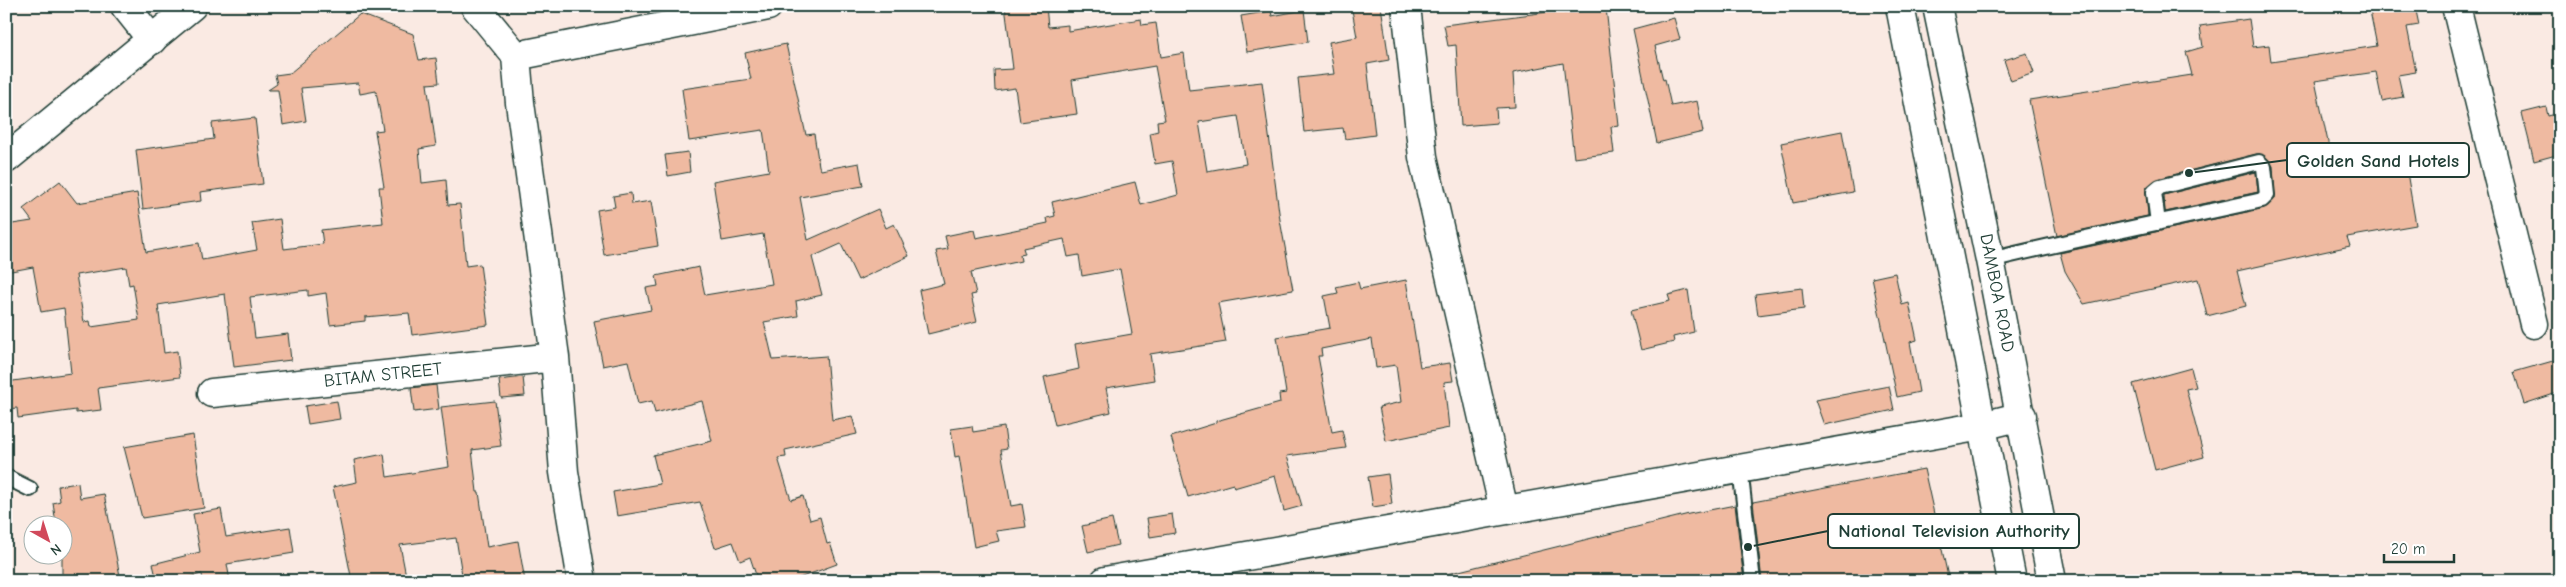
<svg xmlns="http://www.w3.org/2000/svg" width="2566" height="587" viewBox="0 0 2566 587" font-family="'Comic Neue',sans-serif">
  <rect width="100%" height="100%" fill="#faeae3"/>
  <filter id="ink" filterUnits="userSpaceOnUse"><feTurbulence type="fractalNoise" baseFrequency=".02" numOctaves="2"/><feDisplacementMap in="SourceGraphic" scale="10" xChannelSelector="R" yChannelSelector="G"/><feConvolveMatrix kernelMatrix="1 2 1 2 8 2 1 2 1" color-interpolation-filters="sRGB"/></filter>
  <g filter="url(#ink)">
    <path fill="#efbaa1" stroke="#1f3d34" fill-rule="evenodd" d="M1005,6h41l2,21 20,-2v6l73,-12 1,6 14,-2 5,34 23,-4 5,37 73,-8 18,138 13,70 -75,13 8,39 -76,12 4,26 -48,8 5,24 -56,13 -11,-48 35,-8 -4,-25 57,-10 -12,-65 -38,7 -3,-21 -11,2 -4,-18 -41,9 2,6 -5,1 1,6 -50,11 5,22 -5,1 6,27 -49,12 -9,-44 25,-6 -8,-33 12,-2 -3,-13 29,-6 2,8 72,-15 -1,-5 8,-2 -3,-14 83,-20 6,23 37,-10 -6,-34 -17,3 -5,-31 8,-2 -1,-10 8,-1 -10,-54 -83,14 5,34 -57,8 -5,-34 -20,3 -1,-21 19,-1zM1238,116l8,48 -39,7 -8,-49z
      M1381,6l8,54 -22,4 8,71 -30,4 -2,-11 -39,4 -6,-54 36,-4 -5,-32 28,-5 -5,-27z
      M2369,6h46l4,19 -12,2 9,45 -18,3 5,22 -21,4 -6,-29 -61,9 17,80 71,-12 13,76 -69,12 3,9 -113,25 9,35 -39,10 -9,-37 -114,25 -19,-33 -5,-18 204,-45 11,-10 -2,-32 -8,-10 -8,-2 -99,25 -12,10 2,27 -91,20 -28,-136 163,-25 -6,-23 17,-5 -3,-21 49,-7 4,28 16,-2 2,17 106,-16z
      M1606,8l13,118 -8,1 3,26 -40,5 -11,-95 -50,10 2,34 -19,1 1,15 -36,3 -5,-81 -8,1 -4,-21 120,-15v3z
      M1304,10l4,32 -61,10 -6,-36 30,-5 1,5z
      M360,14l53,20 6,26 17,-2 3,25 -12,1 9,62 -17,3 3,34 24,-3 2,25 12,-1 6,62 14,-2 8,61 -76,10 -3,-22 -44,4v4l-35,4 -4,-32 -18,3v-6l-58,7 5,41 33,-4 3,26 -57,7 -9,-73 -67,11 6,48 13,-2 3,26 -82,11 3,22 -25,3v-3l-58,8 -1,-10 -11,1v-27l65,-9 -7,-65 -23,4 -8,-45 -27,5v-47l26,-4 -9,-12 37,-28 17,22 60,-10 9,59 53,-9 3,17 55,-10 -5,-27 28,-4 4,30 39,-5 -2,-14 62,-7 -4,-36h5l-9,-56 8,-1 -7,-39 -16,3 -2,-11 -57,5 5,33 -23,4 -5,-35h-10l9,-6 -2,-9 15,-2zM126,267l3,18 4,-1 6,36 -48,7 -1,-6 -6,1 -8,-47z
      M1674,18l6,21 -25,7 8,34 2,-1 6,27 26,-5 6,31 -46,11 -24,-114z
      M786,44l20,91 8,-1 5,32 2,4 38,-7 4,23 -63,11 8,43 70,-31 8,19 8,-4 15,32 -51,24 -17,-36 -29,13 10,38 -26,6 2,15 -34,6 9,38 53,-4 6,64 20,-4 5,18 -72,16 1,7 -8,1 13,42 12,-4 7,24 10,-3 7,27 3,-1 7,21 -46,17h-33l-8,-24 -10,4 -7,-19 -18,6 -15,-46 -83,14 -4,-24 47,-8 -7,-29 59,-14 -10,-40 -47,12 -3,-12 -14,3 -10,-43 -25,5 -9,-45 57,-11 -5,-22 12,-2 -2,-10 43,-9 6,28 67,-11 -9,-50 -41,7 -9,-60 56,-10 -6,-41 -74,11 -7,-52 69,-10 -6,-26z
      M2027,53l7,20 -23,8 -7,-21z
      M2546,107l2,9 12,-3v41l-26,7 -12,-48z
      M255,118l8,66 -63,8 1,9 -58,8 -7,-59 78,-11 -2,-16z
      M1842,131l11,61 -60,11 -12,-60z
      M688,152l2,20 -22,4 -3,-21z
      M2256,172l2,20 -93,20 -1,-17z
      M631,193l1,11 19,-3 7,45 -54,9 -7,-45 18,-3 -2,-11z
      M1895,273l7,32 7,-2 8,37 -7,2 9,50 -22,5 -25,-119z
      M1406,280l14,87 30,-4 3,18 -9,1 5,46 -63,13 -7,-34 22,-5 -5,-37 -20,3 -4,-29 -51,10 1,7h-4l14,76 10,-2 4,18 -59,8 15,50 -18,5 -9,-35 -41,12 -1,-4 -45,13 -17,-60 45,-14v-2l64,-18 -1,-9 7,-1 -9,-56 53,-9 -6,-32 14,-3 -2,-6 22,-5 2,7z
      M1802,288l2,21 -46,6 -3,-21z
      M1688,290l6,42 -21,5 1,5 -33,8 -10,-40 39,-9 -2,-6z
      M2560,359v33l-36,12 -10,-32z
      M2191,368l5,19 -10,2 18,68 -49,13 -22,-86z
      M523,377l2,19 -24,2 -2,-18z
      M436,385l3,24 -25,3 -3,-24z
      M1889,386l5,24 -70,15 -9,-25z
      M337,401l3,18 -32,5 -3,-18z
      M495,401l6,45 -29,4 5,42h2l8,55 31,-6 7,40h-62l-7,-43 -56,7 6,31h-4l1,5h-51l-19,-94 24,-5 -3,-22 30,-6 3,23 62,-10 -8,-60z
      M972,426l1,6 31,-5 3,22 -6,1 10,56 11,-2 4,23 -30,4 3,10 -25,6 -15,-91 -4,1 -4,-28z
      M193,435l11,73 -62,10 -18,-71z
      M1924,469l25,112h-187l-9,-79z
      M1388,474l4,30 -19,3 -5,-30z
      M78,483l2,15 24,-4 17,87h-59v-57h-6l-3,-21 7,-2 -2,-15z
      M1735,505l9,76h-296l-1,-7 242,-60z
      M221,509l5,28 64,-10 4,26 -67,11 3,17h-27l-1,-7 -28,7h-17l-4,-17 47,-12 -7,-38z
      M1172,514l3,19 -25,4 -3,-19z
      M1112,519l6,26 -30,7 -6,-26z"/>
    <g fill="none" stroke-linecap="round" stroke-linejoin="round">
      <g stroke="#1f3d34" stroke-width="18">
        <path id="lane" d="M1990,260c91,-22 182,-40 272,-60l5,-5 -3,-28 -5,-5 -99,25 -6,5 4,31
          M1740,468l13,113
          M6,477l24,12"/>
      </g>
      <g stroke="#1f3d34" stroke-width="31">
        <path id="street" d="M125,6l27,34
          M475,6l41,50 4,47 35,254 9,115 18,109
          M1406,6l17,151 81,353
          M2456,6l78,318
          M516,56l252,-50
          M212,393l343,-36
          M1105,581l877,-155 40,-10"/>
      </g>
      <g stroke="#1f3d34" stroke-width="31">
        <path id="secondary" d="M6,159l186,-153"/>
      </g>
      <g stroke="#1f3d34" stroke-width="31">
        <path id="primary" d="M1900,6l112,575
          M1937,6l53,254 62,321"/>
      </g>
      <use href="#lane" stroke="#fff" stroke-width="14"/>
      <use href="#street" stroke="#fff" stroke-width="28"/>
      <use href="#secondary" stroke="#fff" stroke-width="28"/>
      <use href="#primary" stroke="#fff" stroke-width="28"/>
    </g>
  </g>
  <g text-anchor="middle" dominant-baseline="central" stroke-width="4.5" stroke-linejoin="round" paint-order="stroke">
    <g font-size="18" fill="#1f3d34" stroke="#fff">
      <text transform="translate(1997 293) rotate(79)">DAMBOA ROAD</text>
      <text transform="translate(383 375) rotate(-6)">BITAM STREET</text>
    </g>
  </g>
  <path fill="none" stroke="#1f3d34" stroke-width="2" d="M2189 173L2287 160M1748 547L1828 531"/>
  <g fill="#1f3d34" stroke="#fff" stroke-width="2">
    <circle cx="2189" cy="173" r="5"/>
    <circle cx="1748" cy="547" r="5"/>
  </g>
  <g fill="#fff" stroke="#1f3d34" stroke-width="2">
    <rect x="2287" y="143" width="182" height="34" rx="5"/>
    <rect x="1828" y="514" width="251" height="34" rx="5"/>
  </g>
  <g font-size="19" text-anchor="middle" font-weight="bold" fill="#1f3d34">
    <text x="2378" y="167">Golden Sand Hotels</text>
    <text x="1954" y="537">National Television Authority</text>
  </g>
  <rect width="2566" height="587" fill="none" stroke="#fff" stroke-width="25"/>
  <rect x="12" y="12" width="2541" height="562" fill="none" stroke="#1f3d34" stroke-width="2" filter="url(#ink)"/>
  <g transform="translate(48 540) rotate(141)"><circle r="24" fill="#ffffff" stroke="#a5b1ae"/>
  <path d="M0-4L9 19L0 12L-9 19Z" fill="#d1495b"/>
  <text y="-8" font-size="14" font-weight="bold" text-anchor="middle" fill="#1f3d34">N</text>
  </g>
  <path d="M2384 554v8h70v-8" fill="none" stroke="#1f3d34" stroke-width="2.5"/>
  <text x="2391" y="554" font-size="15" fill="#1f3d34" stroke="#ffffff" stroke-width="4" paint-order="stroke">20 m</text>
</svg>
